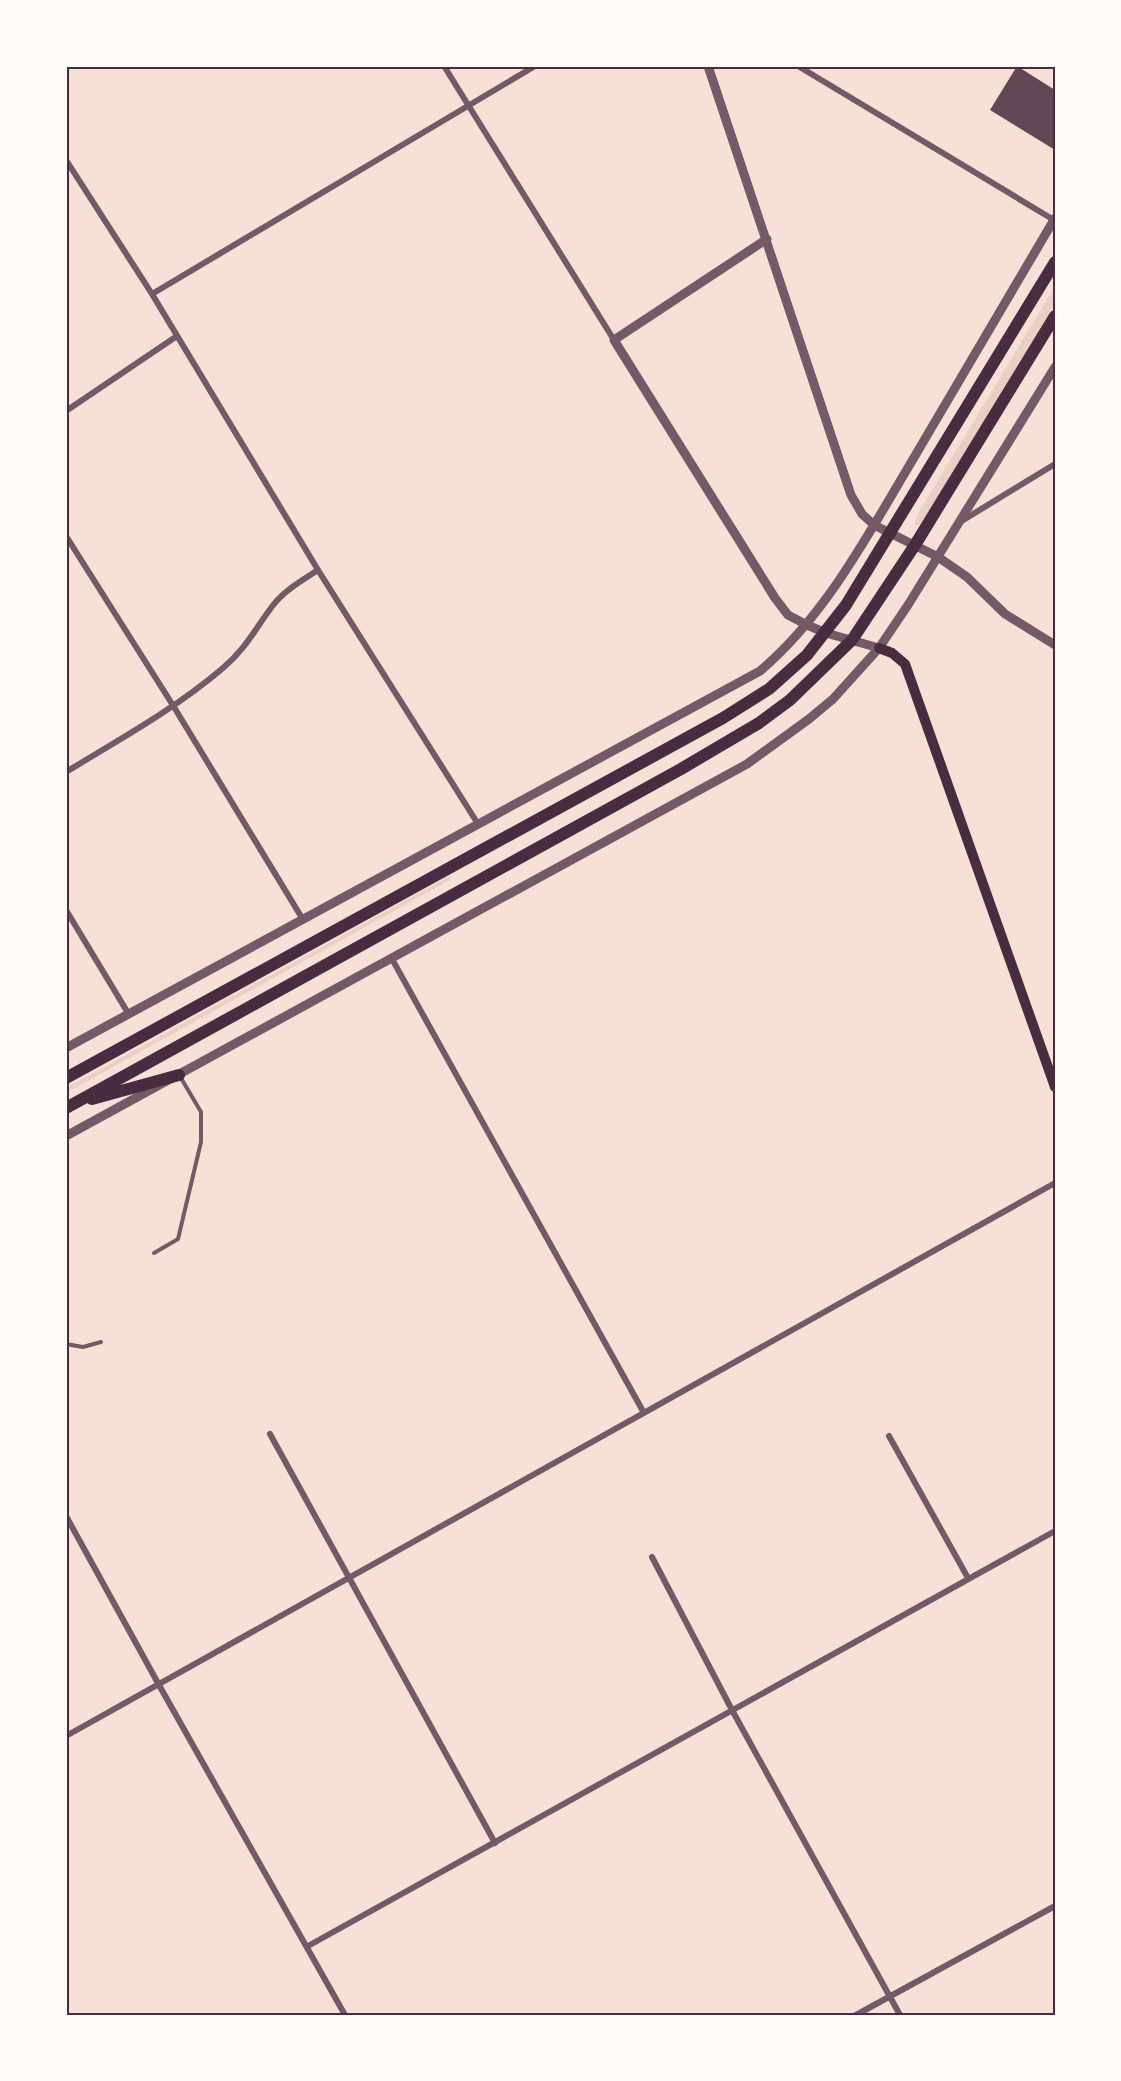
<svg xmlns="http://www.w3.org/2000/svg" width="1121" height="2081" viewBox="0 0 1121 2081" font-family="'Fira Sans',sans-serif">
  <rect width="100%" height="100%" fill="#f7e1d7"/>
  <path fill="#ebcfc5" d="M1055,286v17l-132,218 -8,6 1,-10z
    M450,876v4l-384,213v-5z"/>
  <path fill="#644757" d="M1017,66l38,24v60l-65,-40z"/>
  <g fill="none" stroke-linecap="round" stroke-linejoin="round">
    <path stroke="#755966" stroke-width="4" d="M154,1253l24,-14 23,-97v-30l-20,-34
      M66,1344l17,3 18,-5"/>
    <path stroke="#755966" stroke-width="6" d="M444,66l170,274
      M798,66l256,154
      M66,160l86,134 166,276 160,254
      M152,294l383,-228
      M66,411l111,-75
      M960,522l95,-58
      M66,536l108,171 128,211
      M66,772c54,-33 109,-63 157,-104 24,-20 33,-41 51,-64 11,-14 29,-24 44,-34
      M66,910l62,103
      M392,959l252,454
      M270,1434l225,409
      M889,1436l79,142
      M66,1516l93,169 186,330
      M652,1557l80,153 168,305
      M66,1736l989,-553
      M308,1946l747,-415
      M856,2015l199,-109"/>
    <path stroke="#755966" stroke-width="9" d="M708,66l143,429 11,19 12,11 64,32 29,20 38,37 50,31
      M767,239l-153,101 161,258 13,17 19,10 19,8 53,15
      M66,1048l694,-377c65,-55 106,-133 149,-205 49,-83 97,-165 146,-248
      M66,1136l681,-372 62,-45 24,-20 46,-51 29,-43 147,-238"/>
    <path stroke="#4a2c40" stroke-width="10" d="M879,648l13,5 13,11 150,423"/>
    <path stroke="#4a2c40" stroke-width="12" d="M66,1078l657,-360 46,-29 38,-34 39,-50 209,-343
      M92,1099l87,-24
      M66,1108l615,-339 78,-46 31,-23 62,-60 63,-95 140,-229"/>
  </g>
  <rect width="1121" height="2081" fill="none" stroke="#fffaf5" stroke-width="135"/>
  <rect x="68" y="68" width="986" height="1946" fill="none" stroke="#4a2c40" stroke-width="2"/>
</svg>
